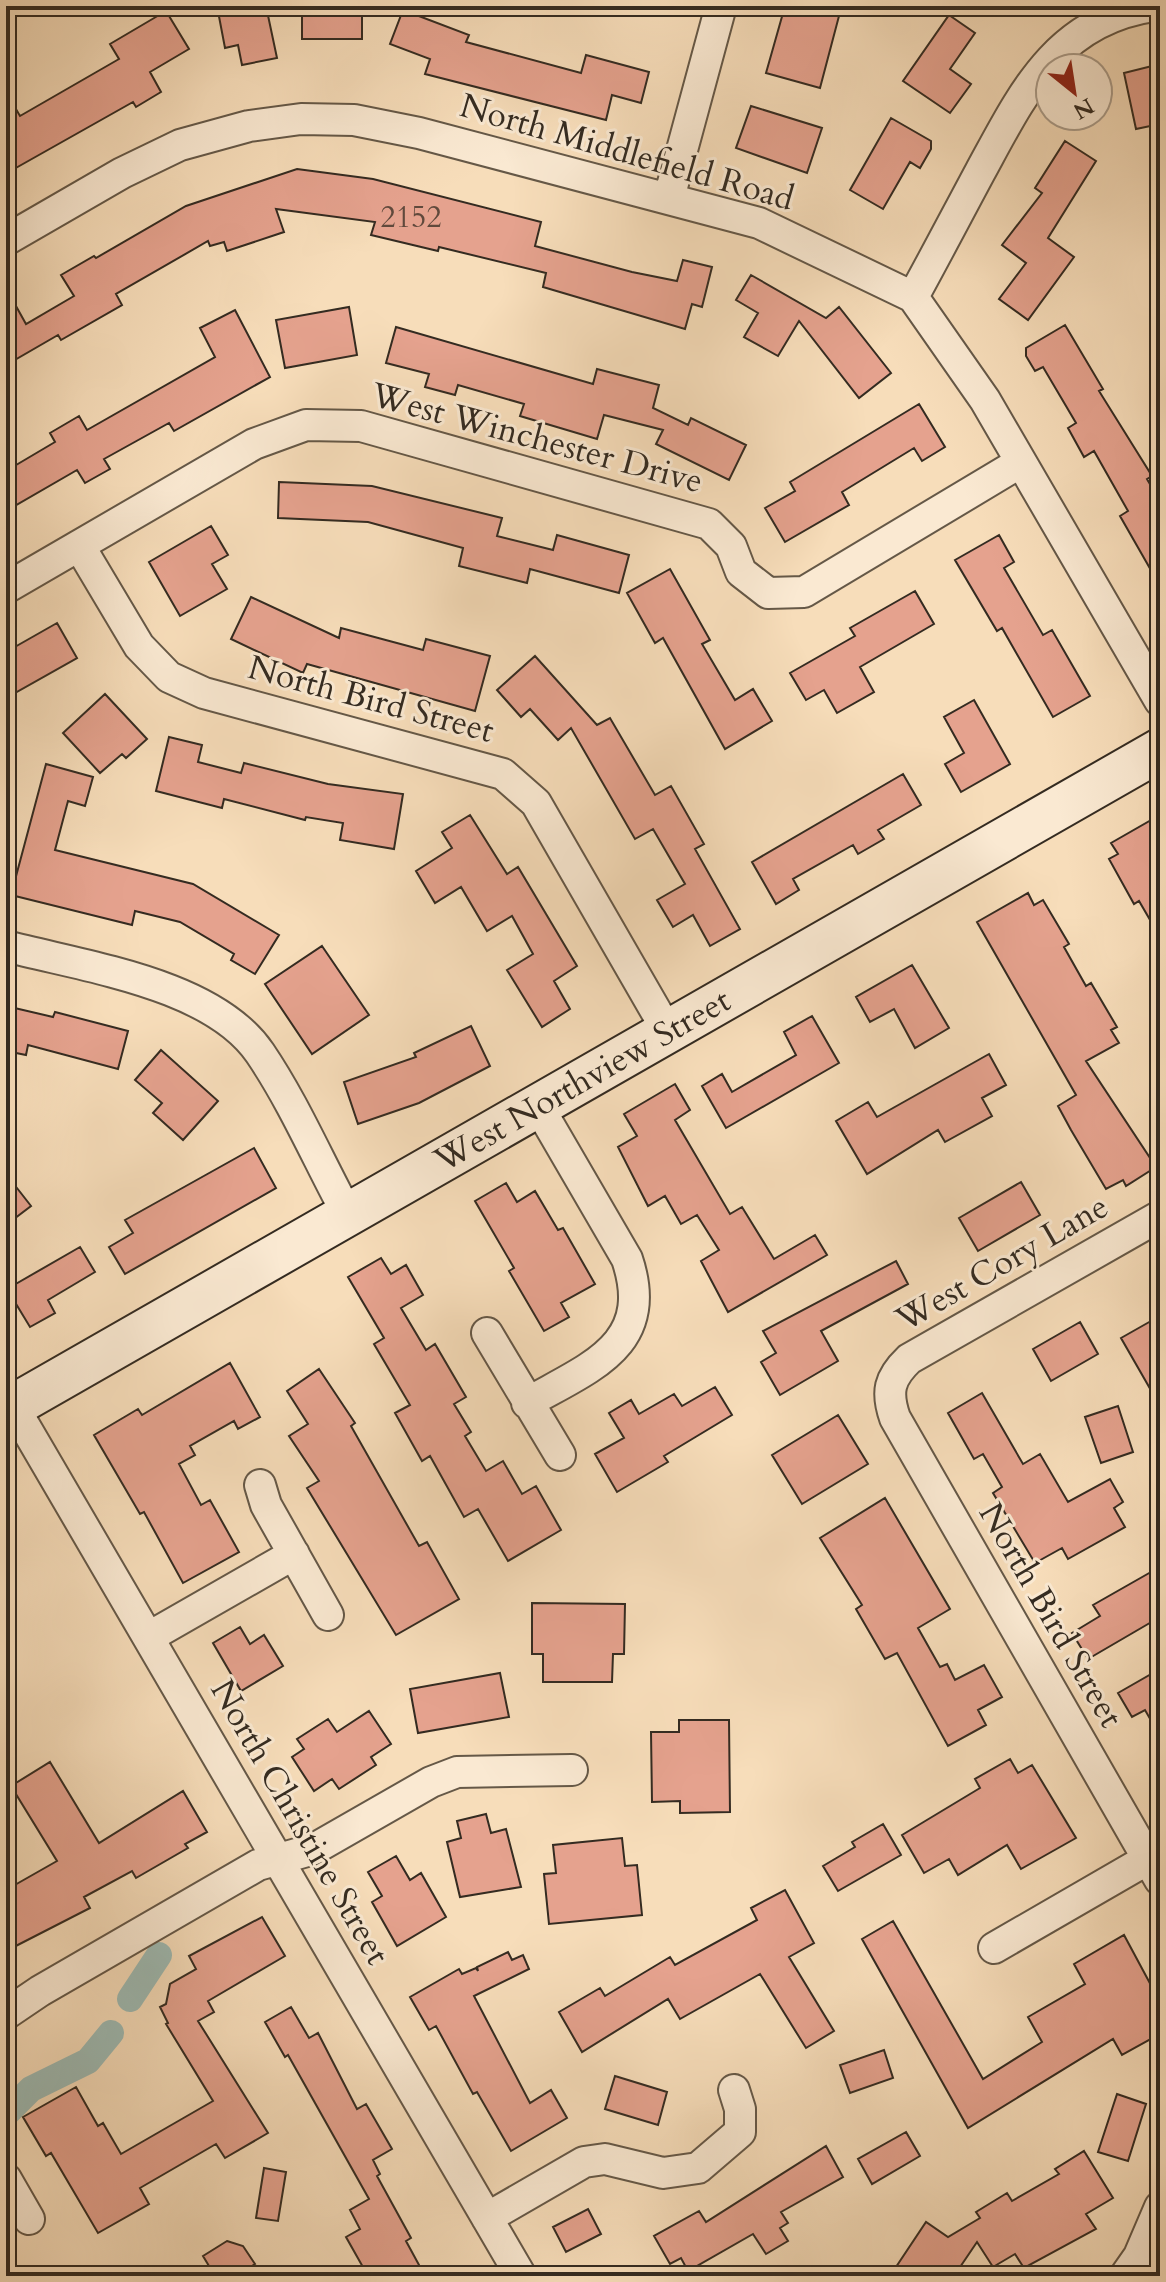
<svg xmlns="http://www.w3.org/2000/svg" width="1166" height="2282" viewBox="0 0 1166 2282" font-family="Cardo,serif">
  <rect width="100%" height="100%" fill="#f7ddba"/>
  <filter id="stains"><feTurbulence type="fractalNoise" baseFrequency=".0025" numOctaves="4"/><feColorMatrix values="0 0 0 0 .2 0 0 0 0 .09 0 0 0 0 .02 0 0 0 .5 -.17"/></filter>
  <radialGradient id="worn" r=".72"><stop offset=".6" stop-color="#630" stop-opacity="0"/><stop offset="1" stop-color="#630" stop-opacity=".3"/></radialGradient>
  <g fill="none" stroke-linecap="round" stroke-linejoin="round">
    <path stroke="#9ebbb4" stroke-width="26" d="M130,1999l29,-44
      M6,2114l25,-25 57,-28 23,-28"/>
  </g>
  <path fill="#e5a28e" stroke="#342b21" stroke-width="2" d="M217,6h49l11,52 -35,7 -4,-20 -13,3z
    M302,6h60v33h-60z
    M785,6h18l36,10 -19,72 -54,-15z
    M403,10l66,25 -3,7 115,31 5,-18 63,17 -8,31 -29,-8 -6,25 -181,-46 5,-15 -40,-15z
    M166,11l23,38 -39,23 11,20 -25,15 -3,-5 -119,67 -8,-13v-64l14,24 99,-57 -9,-15z
    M949,15l26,18 -25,36 21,15 -21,29 -47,-32z
    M1160,64v60l-24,5 -12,-56z
    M751,106l71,22 -15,45 -71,-25z
    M891,118l40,23v8l-11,19 -10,-6 -27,47 -33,-19z
    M1065,141l31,20 -48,77 26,19 -46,63 -29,-21 27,-36 -24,-18 40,-52 -7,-5z
    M297,169l76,10 168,43 -6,24 97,26 45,9 6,-21 29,7 -10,40 -10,-3 -7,25 -142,-42 3,-14 -107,-26 -1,4 -67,-16 4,-13 -99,-13 8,23 -57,19 -3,-9 -14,4 -2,-5 -92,53 6,11 -61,35 -3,-5 -52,30v-77l20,36 48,-28 -13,-21 33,-19 2,2 90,-52z
    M751,275l75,43 13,-11 52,66 -32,25 -60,-77 -21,35 -34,-19 14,-24 -22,-13z
    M349,307l8,48 -72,13 -9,-48z
    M235,310l35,67 -96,54 -5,-8 -65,36 6,10 -25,14 -8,-13 -71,41v-40l49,-29 -5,-9 29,-17 8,14 128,-73 -15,-29z
    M1065,325l38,64 -4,2 53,85 -5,3 13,22v85l-40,-70 8,-5 -34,-60 -10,6 -16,-29 8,-5 -33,-56 -8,4 -9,-15v-8z
    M396,327l197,57 4,-15 62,16 -6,23 35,17 3,-7 55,27 -17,35 -73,-36 7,-14 -59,-15 -7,24 -77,-23 4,-12 -66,-19 -3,10 -30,-8 4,-13 -43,-11z
    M919,404l26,43 -23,14 -8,-13 -72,44 7,13 -64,37 -20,-34 30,-17 -5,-9z
    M279,482l93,4 130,32 -5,18 56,14 4,-15 72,20 -10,38 -89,-24 -3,14 -68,-17 4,-18 -95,-26 -90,-4z
    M211,526l17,29 -16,9 15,25 -47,27 -31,-54z
    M999,535l15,27 -10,6 39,67 9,-5 38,66 -37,21 -51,-89 -5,3 -42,-71z
    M670,569l40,71 -8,4 33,56 18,-11 19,32 -47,28 -62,-111 -8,5 -28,-50z
    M915,591l19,33 -74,43 14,25 -37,21 -13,-23 -18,10 -16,-27 65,-37 -5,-8z
    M251,597l88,41 2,-10 82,22 3,-11 64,17 -15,55 -168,-47 -4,9 -72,-34z
    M57,623l20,35 -71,40v-46z
    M535,656l62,69 13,-7 45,77 16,-9 33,58 -9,5 45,80 -30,17 -17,-31 -20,12 -16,-27 28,-16 -32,-55 -18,10 -64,-111 -13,12 -28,-31 -9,8 -24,-27z
    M105,694l42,45 -21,19 -4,-4 -22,19 -37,-40z
    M974,700l36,64 -49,28 -16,-28 19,-11 -20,-36z
    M169,737l33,8 -4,17 43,11 3,-10 84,21 75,10 -9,55 -54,-9 3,-17 -37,-6 -1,3 -81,-21 -2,9 -66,-17z
    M46,764l47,13 -8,29 -17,-5 -13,49 138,34 86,51 -24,39 -24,-14 3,-6 -54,-32 -45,-11 -3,14 -121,-30z
    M903,774l18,31 -43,25 6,9 -26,15 -5,-9 -60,34 6,11 -23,14 -24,-42z
    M470,815l37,59 11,-7 59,99 -23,15 16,28 -28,18 -35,-57 26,-16 -21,-38 -25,15 -26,-44 -26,16 -19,-32 36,-23 -10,-16z
    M1160,815v122l-21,-36 -5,3 -25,-45 9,-5 -7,-11z
    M1028,893l6,12 9,-5 26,44 -5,3 22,39 5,-3 26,44 -6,3 8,13 -33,18 70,106 -30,19 -3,-6 -17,9 -35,-59 -13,-24 18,-11 -99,-173z
    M322,946l47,69 -57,39 -47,-70z
    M912,965l37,63 -34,20 -21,-39 -24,13 -14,-25z
    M6,1006l47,11 2,-5 73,19 -10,38 -90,-24 -2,10 -20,-4z
    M812,1016l27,47 -113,65 -24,-42 20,-12 10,18 64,-37 -12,-23z
    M471,1026l19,40 -71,37 -61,21 -14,-42 72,-25 -2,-4z
    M161,1050l57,51 -35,39 -30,-27 9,-10 -27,-23z
    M989,1054l17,31 -24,13 10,18 -47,26 -7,-12 -71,44 -31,-53 32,-19 9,15z
    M675,1084l15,26 -15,10 55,94 12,-7 32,52 41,-24 12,20 -99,57 -27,-51 18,-11 -22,-35 -16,9 -16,-28 -17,10 -30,-59 19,-11 -13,-22z
    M254,1148l22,40 -151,86 -16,-27 24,-14 -8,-13z
    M6,1174l25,32 -25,19z
    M1021,1182l19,33 -62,36 -19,-33z
    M506,1183l11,19 18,-11 23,39 5,-2 32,56 -34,19 8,14 -25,14 -35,-60 5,-3 -39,-67z
    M80,1247l15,25 -47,28 7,13 -25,14 -23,-38z
    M381,1258l10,16 15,-9 17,30 -22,13 25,42 9,-6 31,53 -12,7 17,28 -6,4 21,35 17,-10 19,33 14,-8 25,44 -53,31 -30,-52 -14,8 -34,-61 -8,5 -27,-48 15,-8 -36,-61 10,-6 -36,-61z
    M896,1261l12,23 -87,47 17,30 -58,34 -19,-33 15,-9 -13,-22z
    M1151,1321l9,16v69l-39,-68z
    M1080,1322l18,32 -47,27 -18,-32z
    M230,1363l30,54 -22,12 -4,-8 -44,25 5,9 -16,9 22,41 9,-5 29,52 -56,31 -39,-71 -4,2 -46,-79 44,-26 4,6z
    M319,1369l36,54 -4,3 68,120 8,-4 32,57 -63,36 -89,-147 12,-7 -30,-45 19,-12 -21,-33z
    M715,1387l17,28 -68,41 4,6 -51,30 -22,-38 29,-16 -15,-25 22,-13 8,14 35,-20 8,12z
    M982,1393l41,71 17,-10 28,48 42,-23 13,23 -9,6 11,19 -57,32 -6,-11 -27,15 -42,-70 9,-6 -19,-33 -9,5 -26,-46z
    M1118,1406l15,46 -32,11 -16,-46z
    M838,1415l30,49 -66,40 -30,-49z
    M885,1498l65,111 -32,19 22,39 7,-3 8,16 29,-15 18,32 -24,13 8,15 -38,21 -51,-93 -12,6 -29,-50 6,-4 -42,-67z
    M1151,1572l9,14v31l-72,42 -16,-26 28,-17 -7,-11z
    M532,1603l93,1 -1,50h-11l-1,28h-69v-28h-11z
    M240,1627l10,17 14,-9 19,31 -42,25 -28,-48z
    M1160,1669v67l-15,-26 -13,7 -14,-24z
    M500,1673l9,44 -91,16 -8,-44z
    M369,1711l22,33 -20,13 5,8 -37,24 -7,-10 -18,12 -22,-34 12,-8 -7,-10 31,-20 9,13z
    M679,1720h50l1,92 -50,1v-12l-28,1 -1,-70h28z
    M1010,1759l8,14 14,-8 44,73 -55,31 -14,-24 -49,30 -9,-16 -25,14 -22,-38 78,-47 -5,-9z
    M50,1762l49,81 84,-52 24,41 -22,12 3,4 -52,30 -4,-7 -48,26 6,11 -84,43v-61l51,-29 -46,-75z
    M486,1814l5,19 15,-4 15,58 -61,10 -13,-55 14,-4 -4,-17z
    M883,1824l18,31 -63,36 -15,-25 32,-19 -3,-5z
    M622,1838l3,28 12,-1 5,50 -93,9 -5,-50 12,-1 -3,-28z
    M396,1856l14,24 11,-7 25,44 -49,29 -25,-44 10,-6 -14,-24z
    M785,1890l29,53 -25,14 45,74 -28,17 -46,-74 -80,45 -12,-20 -86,53 -23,-40 41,-24 5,8 65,-39 5,8 82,-45 -6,-12z
    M262,1917l23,39 -77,45 6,11 -16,9 70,112 -43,25 -9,-14 -76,44 9,16 -51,29 -47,-80 -5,3 -23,-39 53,-30 22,39 5,-3 18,31 92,-53 -47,-77 2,-1 -8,-16 6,-3 4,-20 26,-15 -7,-13z
    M893,1921l90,158 59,-37 -14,-25 57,-33 -11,-20 50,-29 36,67v32l-38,21 -9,-16 -145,89 -106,-189z
    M508,1952l4,8 11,-5 6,14 -55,27 56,107 21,-13 16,28 -56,33 -34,-59 -4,2 -37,-68 -7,4 -19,-33 49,-28 3,5 14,-6 2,3 -1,-4z
    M291,2007l18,31 9,-5 39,76 9,-5 26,45 -19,11 7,14 -3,2 34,62 -5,3 19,35h-57l-22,-39 14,-8 -10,-19 19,-11 -81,-144 -3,2 -20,-35z
    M884,2050l9,28 -43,15 -10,-28z
    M615,2076l52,16 -9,33 -53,-16z
    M1117,2094l29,10 -18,57 -30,-9z
    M906,2132l14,24 -48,28 -14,-25z
    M826,2146l17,31 -62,35 7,11 -8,5 8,13 -22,13 -13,-20 -65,37 -7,-13 -11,6 -16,-28 45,-25 7,11z
    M1084,2151l29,47 -27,16 10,15 -72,39 -9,-14 -22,13 -16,-25 -23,34h-45l-13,-9 30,-45 22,15 32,-19 -4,-6 31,-19 5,8 47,-27 -4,-5z
    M264,2168l22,4 -8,49 -22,-3z
    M588,2209l13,25 -35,18 -13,-25z
    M227,2241l16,5 12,18 -19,12h-21l-12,-20z"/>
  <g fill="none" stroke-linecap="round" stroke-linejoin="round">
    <g stroke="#655847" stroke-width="34">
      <path id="street" d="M669,198l52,-192
        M6,240l116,-67 58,-28 69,-19 52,-7 53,1 65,13 340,90 154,74 72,103 175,301
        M913,297c23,-42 45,-84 67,-125 42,-77 76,-152 174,-166
        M80,547l59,99 30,31 35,16 299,81 33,29 132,229
        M6,588l248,-144 52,-19 55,1 348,98 22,22 10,26 27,21 36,-1 217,-130
        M6,946c78,21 206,37 254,107 34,50 59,109 88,162
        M1160,1216l-251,143c-20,19 -23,33 -14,59l265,462
        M487,1333l73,122
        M6,1394l515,882
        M527,1403c63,-36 129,-58 100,-144l-89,-153
        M260,1485l6,20 62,110
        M149,1637l145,-83
        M994,1948l154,-89
        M6,2014l34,-23 218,-126 56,-16 117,-67 26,-10 115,-2
        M6,2179l23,40
        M487,2218l97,-56 21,-3 58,14 35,-5 42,-36v-23l-6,-19
        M1125,2276l14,-20 21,-49"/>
    </g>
    <g stroke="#342b21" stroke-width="46">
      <g id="secondary">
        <path id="s1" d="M6,1410l1154,-660"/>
      </g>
    </g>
    <use href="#street" stroke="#fae9d2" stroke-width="30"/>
    <use href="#secondary" stroke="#fae9d2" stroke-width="42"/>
  </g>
  <g text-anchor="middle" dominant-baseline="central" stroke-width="6" stroke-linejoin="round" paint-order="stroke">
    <g font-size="30" fill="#60493c">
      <text x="411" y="217">2152</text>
    </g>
    <g font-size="34" fill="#342b21" stroke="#fae9d2">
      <text transform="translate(627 152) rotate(16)">North Middlefield Road</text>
      <text transform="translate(537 438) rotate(15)">West Winchester Drive</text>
      <text transform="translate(371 699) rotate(15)">North Bird Street</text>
      <text stroke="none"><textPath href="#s1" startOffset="664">West Northview Street</textPath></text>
      <text transform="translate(1002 1263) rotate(-30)">West Cory Lane</text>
      <text transform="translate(1051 1615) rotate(60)">North Bird Street</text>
      <text transform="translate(300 1822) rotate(60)">North Christine Street</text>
    </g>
  </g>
  <rect width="1166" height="2282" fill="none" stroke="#f7ddba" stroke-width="32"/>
  <rect x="8" y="8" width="1150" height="2266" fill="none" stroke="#342b21" stroke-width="4"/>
  <rect x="16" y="16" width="1134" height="2250" fill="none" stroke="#342b21" stroke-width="2"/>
  <g transform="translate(1074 92) rotate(150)"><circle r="38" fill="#fae9d2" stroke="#ab9d8b" stroke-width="2"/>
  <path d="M0-6L14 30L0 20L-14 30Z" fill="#8f2418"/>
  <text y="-12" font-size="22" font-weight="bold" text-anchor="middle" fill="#342b21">N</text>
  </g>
  <rect width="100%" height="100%" filter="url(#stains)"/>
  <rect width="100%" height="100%" fill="url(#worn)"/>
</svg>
